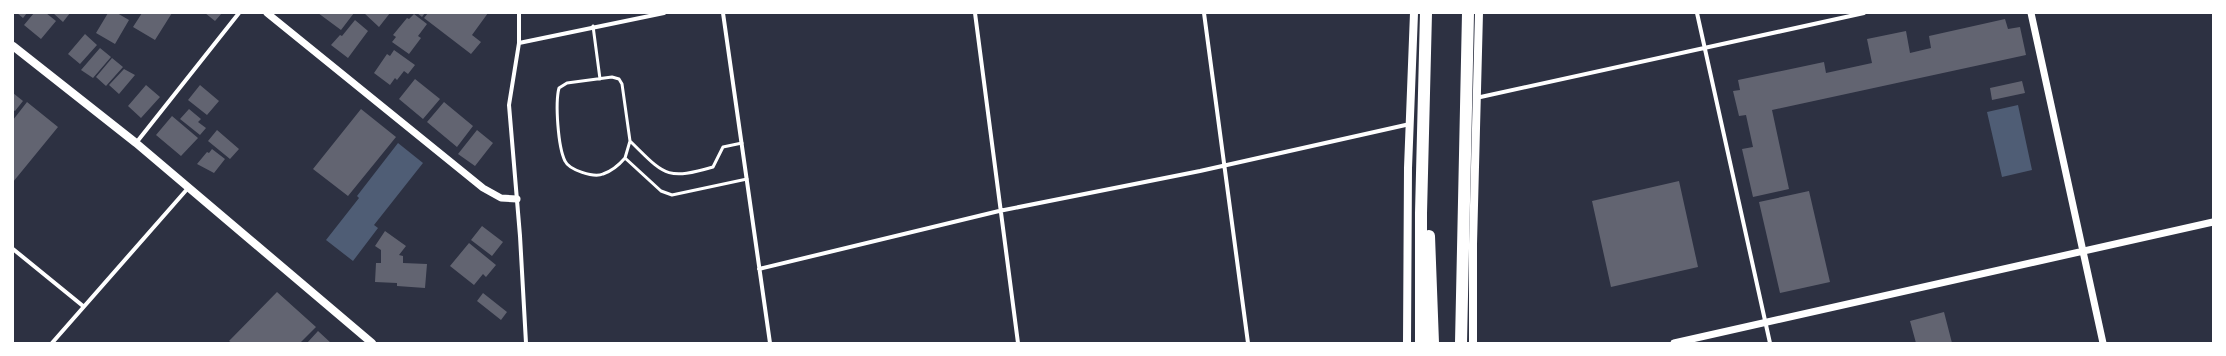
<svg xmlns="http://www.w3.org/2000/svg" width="2226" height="356" viewBox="0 0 2226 356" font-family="'Sofia Sans Condensed',sans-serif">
  <rect width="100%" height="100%" fill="#2d3142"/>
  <path fill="#4f5d75" d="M2018,105l14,65 -30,7 -15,-65z
    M398,143l25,20 -49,62 4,3 -25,33 -27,-21 33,-42 -2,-2z"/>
  <path fill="#626471" d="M17,13h10l-4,5z
    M34,13h12l10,8 -15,18 -17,-14z
    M53,13h17l-7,9z
    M108,13h9l12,7 -14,24 -19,-11z
    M142,13h30l-17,27 -22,-13z
    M205,13h17l-7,8z
    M318,13h36l-13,17z
    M364,13h26l-11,14z
    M417,13h8l-3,4z
    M428,13h60l-16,22 9,7 -10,12 -47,-36z
    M414,14l13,10 -9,12 3,2 -12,16 -17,-12 4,-5 -3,-2 14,-17 2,1z
    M2005,19l3,10 12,-2 6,28 -254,55 17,79 -36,8 -11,-48 11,-2 -7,-32 -7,1 -6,-25 7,-1 -2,-10 86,-18 2,11 46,-10 -5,-24 39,-8 4,22 21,-5 -2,-12z
    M355,20l13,11 -20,27 -17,-13 9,-10 2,1z
    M85,34l12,11 -17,19 -12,-10z
    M100,48l11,9 -18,21 -12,-8z
    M394,50l21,15 -7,9 -4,-3 -7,9 -2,-2 -5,7 -16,-12 13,-19 3,2z
    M112,58l11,9 -17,19 -10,-9z
    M124,69l11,6 -16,19 -10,-9z
    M415,79l25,20 -17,20 -24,-20z
    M2022,81l3,12 -33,7 -2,-12z
    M146,85l14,12 -19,21 -13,-12z
    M200,85l19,16 -12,14 -19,-15z
    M13,93l10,8 -8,10 -2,-1z
    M27,102l31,25 -45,55v-62z
    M444,102l29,24 -16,21 -30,-25z
    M189,109l12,10 -3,3 8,6 -6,7 -20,-16z
    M361,109l35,28 -48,59 -35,-27z
    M172,116l26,22 -17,18 -25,-21z
    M217,130l22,19 -9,10 -22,-18z
    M477,130l16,13 -18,23 -17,-12z
    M212,149l13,10 -11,14 -17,-9 10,-12 2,1z
    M1679,181l19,86 -87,20 -19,-86z
    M1809,191l21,91 -50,11 -21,-91z
    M482,226l21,16 -11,14 -21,-16z
    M385,231l21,15 -7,9 4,1v7l24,1 -2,24 -28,-2v-3l-22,-1 1,-19h5v-13l-6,-4z
    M469,243l27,22 -10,12 -3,-3 -9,11 -24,-19z
    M277,292l39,35 -16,16h-68l-3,-2z
    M483,293l24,19 -6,8 -24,-19z
    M1944,312l8,31h-36l-6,-22z
    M318,331l13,12h-24z"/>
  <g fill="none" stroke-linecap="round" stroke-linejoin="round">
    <path stroke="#fff" stroke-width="3" d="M593,26l7,53
      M630,141c34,33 35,40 83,26l10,-20 19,-4
      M625,158l5,-17 -8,-57 -3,-5 -7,-2 -45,6 -8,5c-4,15 -1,59 6,73 4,9 29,17 38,13 9,-3 16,-9 22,-16l36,33 11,4 75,-16"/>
    <path stroke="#fff" stroke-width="4" d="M519,13v30l-10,62 11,131 6,107
      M723,13l47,330
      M975,13l43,330
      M1204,13l44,330
      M1697,13l73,330
      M519,43l145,-30
      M1476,98l388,-85
      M136,143l103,-130
      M13,249l70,57
      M759,269l240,-58 201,-40 210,-47
      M52,343l137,-156"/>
    <path stroke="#fff" stroke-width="7" d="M267,13l216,175 18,10 16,1
      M2031,13l72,330
      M1674,343l539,-121"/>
    <path stroke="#fff" stroke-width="8" d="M13,46l123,97 236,200
      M1407,343l1,-175 6,-155
      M1473,343v-99l6,-231"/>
    <path stroke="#fff" stroke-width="12" d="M1429,236l4,107
      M1421,343v-130l5,-200
      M1461,343l7,-330"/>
  </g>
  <rect width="2226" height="356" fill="none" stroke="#ffffff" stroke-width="28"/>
</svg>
